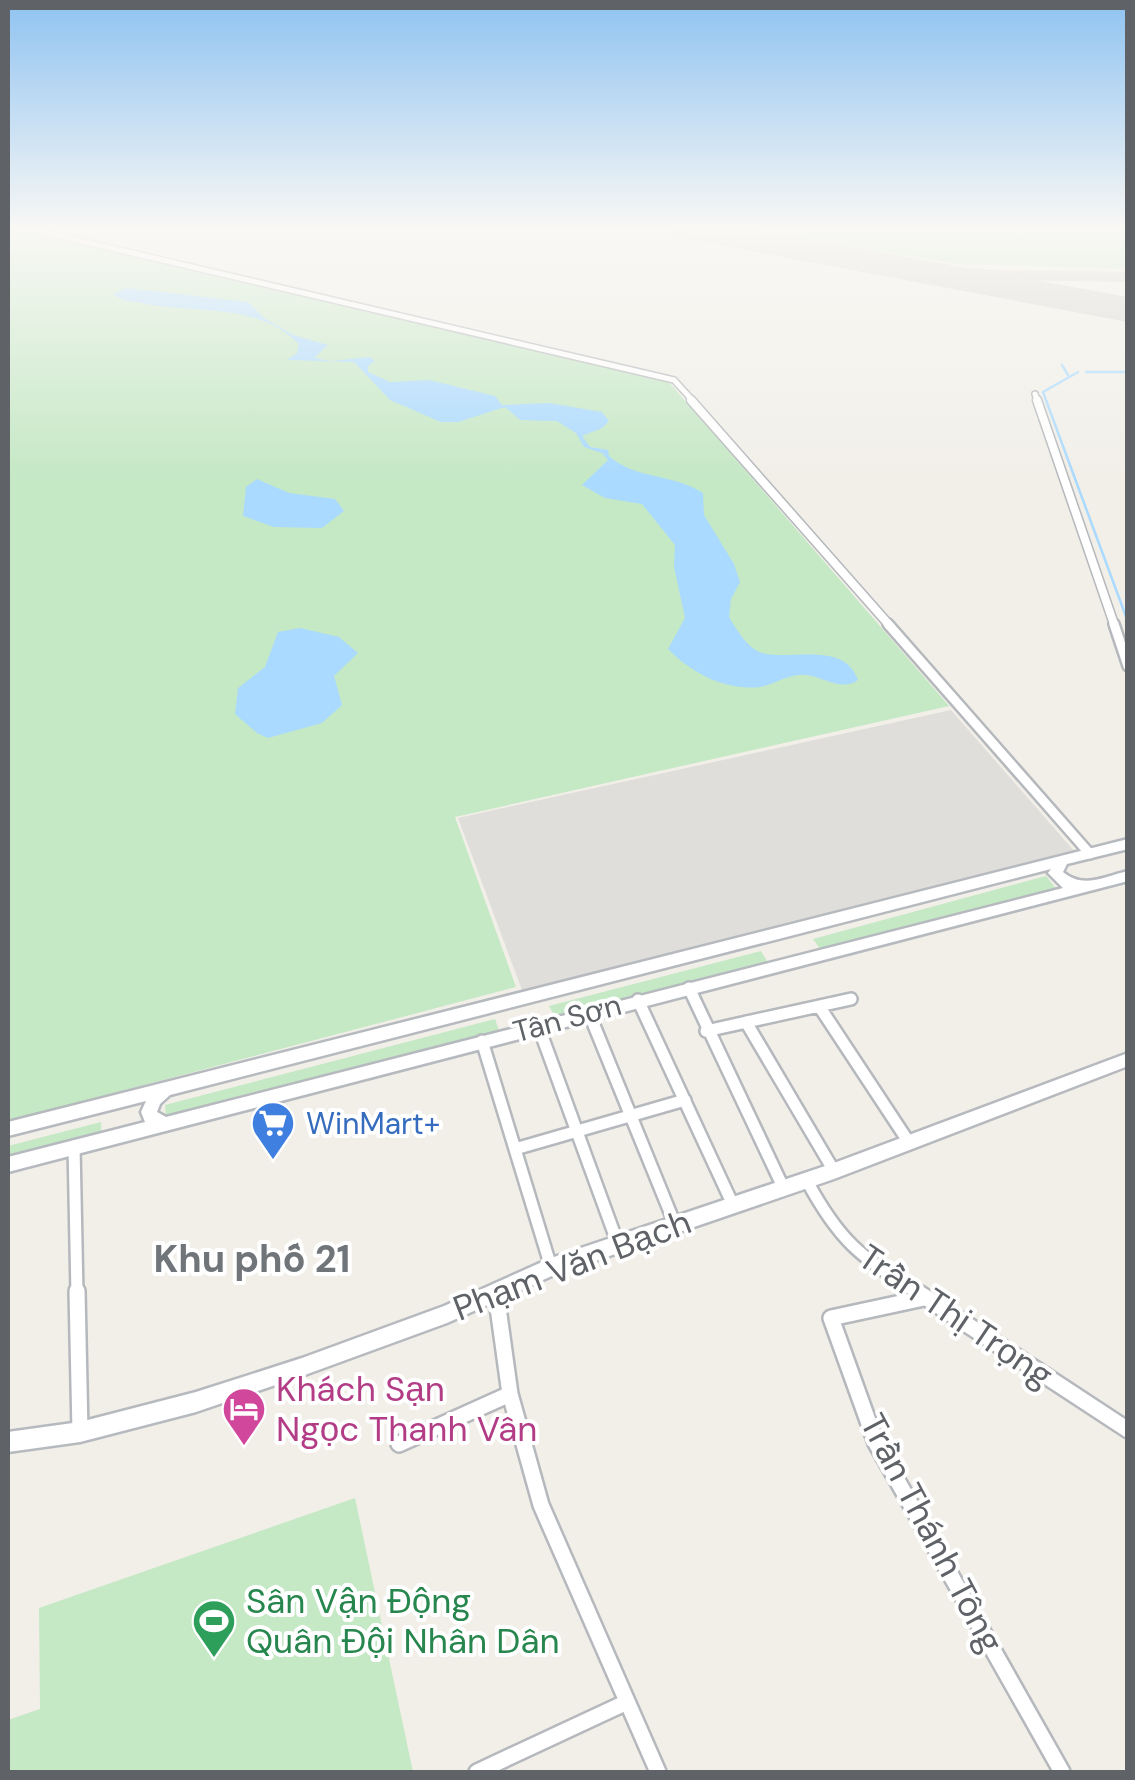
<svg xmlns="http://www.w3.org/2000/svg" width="1135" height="1780" viewBox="0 0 1135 1780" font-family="'DM Sans',sans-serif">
  <rect width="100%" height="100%" fill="#f1efe8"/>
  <path fill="#e0deda" d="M951,710l124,142 -552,141 -65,-175z"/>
  <path fill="#c5e8c5" d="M8,228l660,153 281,325 -494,111 61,170 -508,134z
    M736,228h391v41l-168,-5z
    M1046,876l12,15 -235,62 -10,-14z
    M761,951l9,15 -213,55 -8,-15z
    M495,1019l6,17 -334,90 -2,-21z
    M101,1122l1,21 -94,25v-22z
    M355,1498l58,274h-405v-52l32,-11 -1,-101z"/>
  <path fill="#aadaff" d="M127,288l121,14 16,16 29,17 35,10 -14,13 17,3 38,-4 6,4 -7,5v6l22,10 39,-2 66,16 7,9 47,-2 53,9 7,9 -7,7 -20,8 8,11 18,3 1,6c27,24 60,16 94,37l1,22 30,49 6,18 -9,17 -2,18c8,13 18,31 33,36 29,8 82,-13 96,27 -16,12 -34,-3 -52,-5 -17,-2 -30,9 -46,12 -35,4 -68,-14 -92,-38l17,-31 -11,-51 1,-22 -33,-41 -37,-6 -23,-13 26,-25 -6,-7 -18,-6 -8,-14 -19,-12 -37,-1 -15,-13 -47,15h-17l-51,-22 -36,-38 -67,-2 10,-7 2,-9c-44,-43 -101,-29 -157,-41 -12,-2 -19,-1 -29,-9z
    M257,479l32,14 46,6 9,12 -22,17 -48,-1 -31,-11 3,-29z
    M300,628l39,9 19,16 -24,23 8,29 -20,18 -54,15 -11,-5 -22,-19 3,-26 27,-21 13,-35z"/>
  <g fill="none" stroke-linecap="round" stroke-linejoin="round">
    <path stroke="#aadaff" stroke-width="2.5" d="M1062,365l6,10
      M1078,372l-35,20 85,230
      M1086,372h42"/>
    <path fill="#d4d3d0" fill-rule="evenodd" d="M879,260l112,10 137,2v10l-137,-2 -117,-13 -2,-3z
      M1128,305v10l-8,-2v-6z"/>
    <path fill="#d4d3d0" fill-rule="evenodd" d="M669,228h77l382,69v25l-441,-83 -13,-3z"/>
    <g stroke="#b5b8bc" stroke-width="8">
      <path id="street-far4" d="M26,228l648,152 20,22
        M1035,394l3,8"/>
    </g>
    <g stroke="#b5b8bc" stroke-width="11">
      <path id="street-far3" d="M691,400l200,227
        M1037,400l78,227"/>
    </g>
    <g stroke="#b5b8bc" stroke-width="14">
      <path id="street-far2" d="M888,624l202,230
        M1114,624l14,42"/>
    </g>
    <g stroke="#b5b8bc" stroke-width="16">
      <path id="street-far1" d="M689,988l94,199
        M638,1000l95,205
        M819,1006l89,135
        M589,1013l85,209
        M746,1022l88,149
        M538,1025l80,219
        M706,1031l145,-32
        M482,1041l69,226
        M74,1146l3,148
        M515,1149l170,-49
        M807,1181c34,63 54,75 112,113"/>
    </g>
    <g stroke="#b5b8bc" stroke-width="20">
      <path id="street" d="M77,1291l3,141
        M916,1291l212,139
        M496,1293l14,101 31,111 117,267
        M924,1298l-93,20 45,125 186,329
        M399,1444l111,-50
        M477,1772l148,-69"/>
    </g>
    <g stroke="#b6babf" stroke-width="5">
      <path id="secondary" d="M1128,839v10l-61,15 -4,8c20,17 40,5 65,-1v10l-1120,291v-15l137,-35 -4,-10 5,-11 -138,35v-14zM1051,869l-3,4 15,15 -897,229 -9,-5 3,-8 10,-9z
        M1128,1053v13l-294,113 -280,96 -107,48 -145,53 -106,36 -116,30 -72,10v-20l72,-10 116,-30 106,-34 142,-52 107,-48 283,-95z"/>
    </g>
    <use href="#street-far4" stroke="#fff" stroke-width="5"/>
    <use href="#street-far3" stroke="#fff" stroke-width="8"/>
    <use href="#street-far2" stroke="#fff" stroke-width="9"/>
    <use href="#street-far1" stroke="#fff" stroke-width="11"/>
    <use href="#street" stroke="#fff" stroke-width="15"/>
    <use href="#secondary" fill="#fff" fill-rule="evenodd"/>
  </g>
  <linearGradient id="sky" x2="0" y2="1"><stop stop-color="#8fc3f1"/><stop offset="0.48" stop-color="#f9f8f5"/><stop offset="1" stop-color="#f9f8f5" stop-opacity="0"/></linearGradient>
  <rect width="1135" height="477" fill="url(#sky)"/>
  <defs>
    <g id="supermarket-pin" transform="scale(2.25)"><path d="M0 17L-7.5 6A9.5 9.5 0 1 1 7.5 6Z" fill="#3f7fe0" stroke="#fff"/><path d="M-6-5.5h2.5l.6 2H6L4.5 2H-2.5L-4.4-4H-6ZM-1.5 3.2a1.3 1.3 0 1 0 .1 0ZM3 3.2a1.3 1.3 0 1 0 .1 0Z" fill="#fff"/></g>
    <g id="hotel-pin" transform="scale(2.25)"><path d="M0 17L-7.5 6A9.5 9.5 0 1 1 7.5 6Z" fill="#d1479c" stroke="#fff"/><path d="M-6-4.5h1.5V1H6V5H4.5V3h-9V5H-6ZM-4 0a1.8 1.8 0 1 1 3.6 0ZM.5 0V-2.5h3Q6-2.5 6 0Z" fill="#fff"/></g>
    <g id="stadium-pin" transform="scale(2.25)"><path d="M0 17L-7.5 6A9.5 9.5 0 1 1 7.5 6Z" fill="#2e9e5b" stroke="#fff"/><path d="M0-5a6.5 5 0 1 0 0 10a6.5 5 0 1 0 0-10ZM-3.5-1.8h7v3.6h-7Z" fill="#fff"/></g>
  </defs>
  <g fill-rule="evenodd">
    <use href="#supermarket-pin" x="273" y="1123"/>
    <use href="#hotel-pin" x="244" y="1409"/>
    <use href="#stadium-pin" x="214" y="1621"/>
  </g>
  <g text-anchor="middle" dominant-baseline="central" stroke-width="8" stroke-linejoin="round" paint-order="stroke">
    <g font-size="30" fill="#5f6368" stroke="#fff">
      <text transform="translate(567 1018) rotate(-15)">Tân Sơn</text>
    </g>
    <g font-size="30" fill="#366cbe" stroke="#fff" text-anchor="start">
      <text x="306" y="1123">WinMart+</text>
    </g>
    <g font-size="35" fill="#5f6368" stroke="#fff">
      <text transform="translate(572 1265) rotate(-21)">Phạm Văn Bạch</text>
      <text transform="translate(956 1316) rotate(34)">Trần Thị Trọng</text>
      <text transform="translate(932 1533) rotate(62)">Trần Thánh Tông</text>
    </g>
    <g font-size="35" fill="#b23c85" stroke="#fff" text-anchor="start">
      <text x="276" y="1389">Khách Sạn<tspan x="276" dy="40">Ngọc Thanh Vân</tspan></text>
    </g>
    <g font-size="35" fill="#27864d" stroke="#fff" text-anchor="start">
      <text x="246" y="1601">Sân Vận Động<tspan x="246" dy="40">Quân Đội Nhân Dân</tspan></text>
    </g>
    <g font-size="38" font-weight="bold" fill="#70757a" stroke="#fff">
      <text x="252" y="1259">Khu phố 21</text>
    </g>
  </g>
  <rect width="1135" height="1780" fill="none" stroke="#5f6368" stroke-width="20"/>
</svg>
